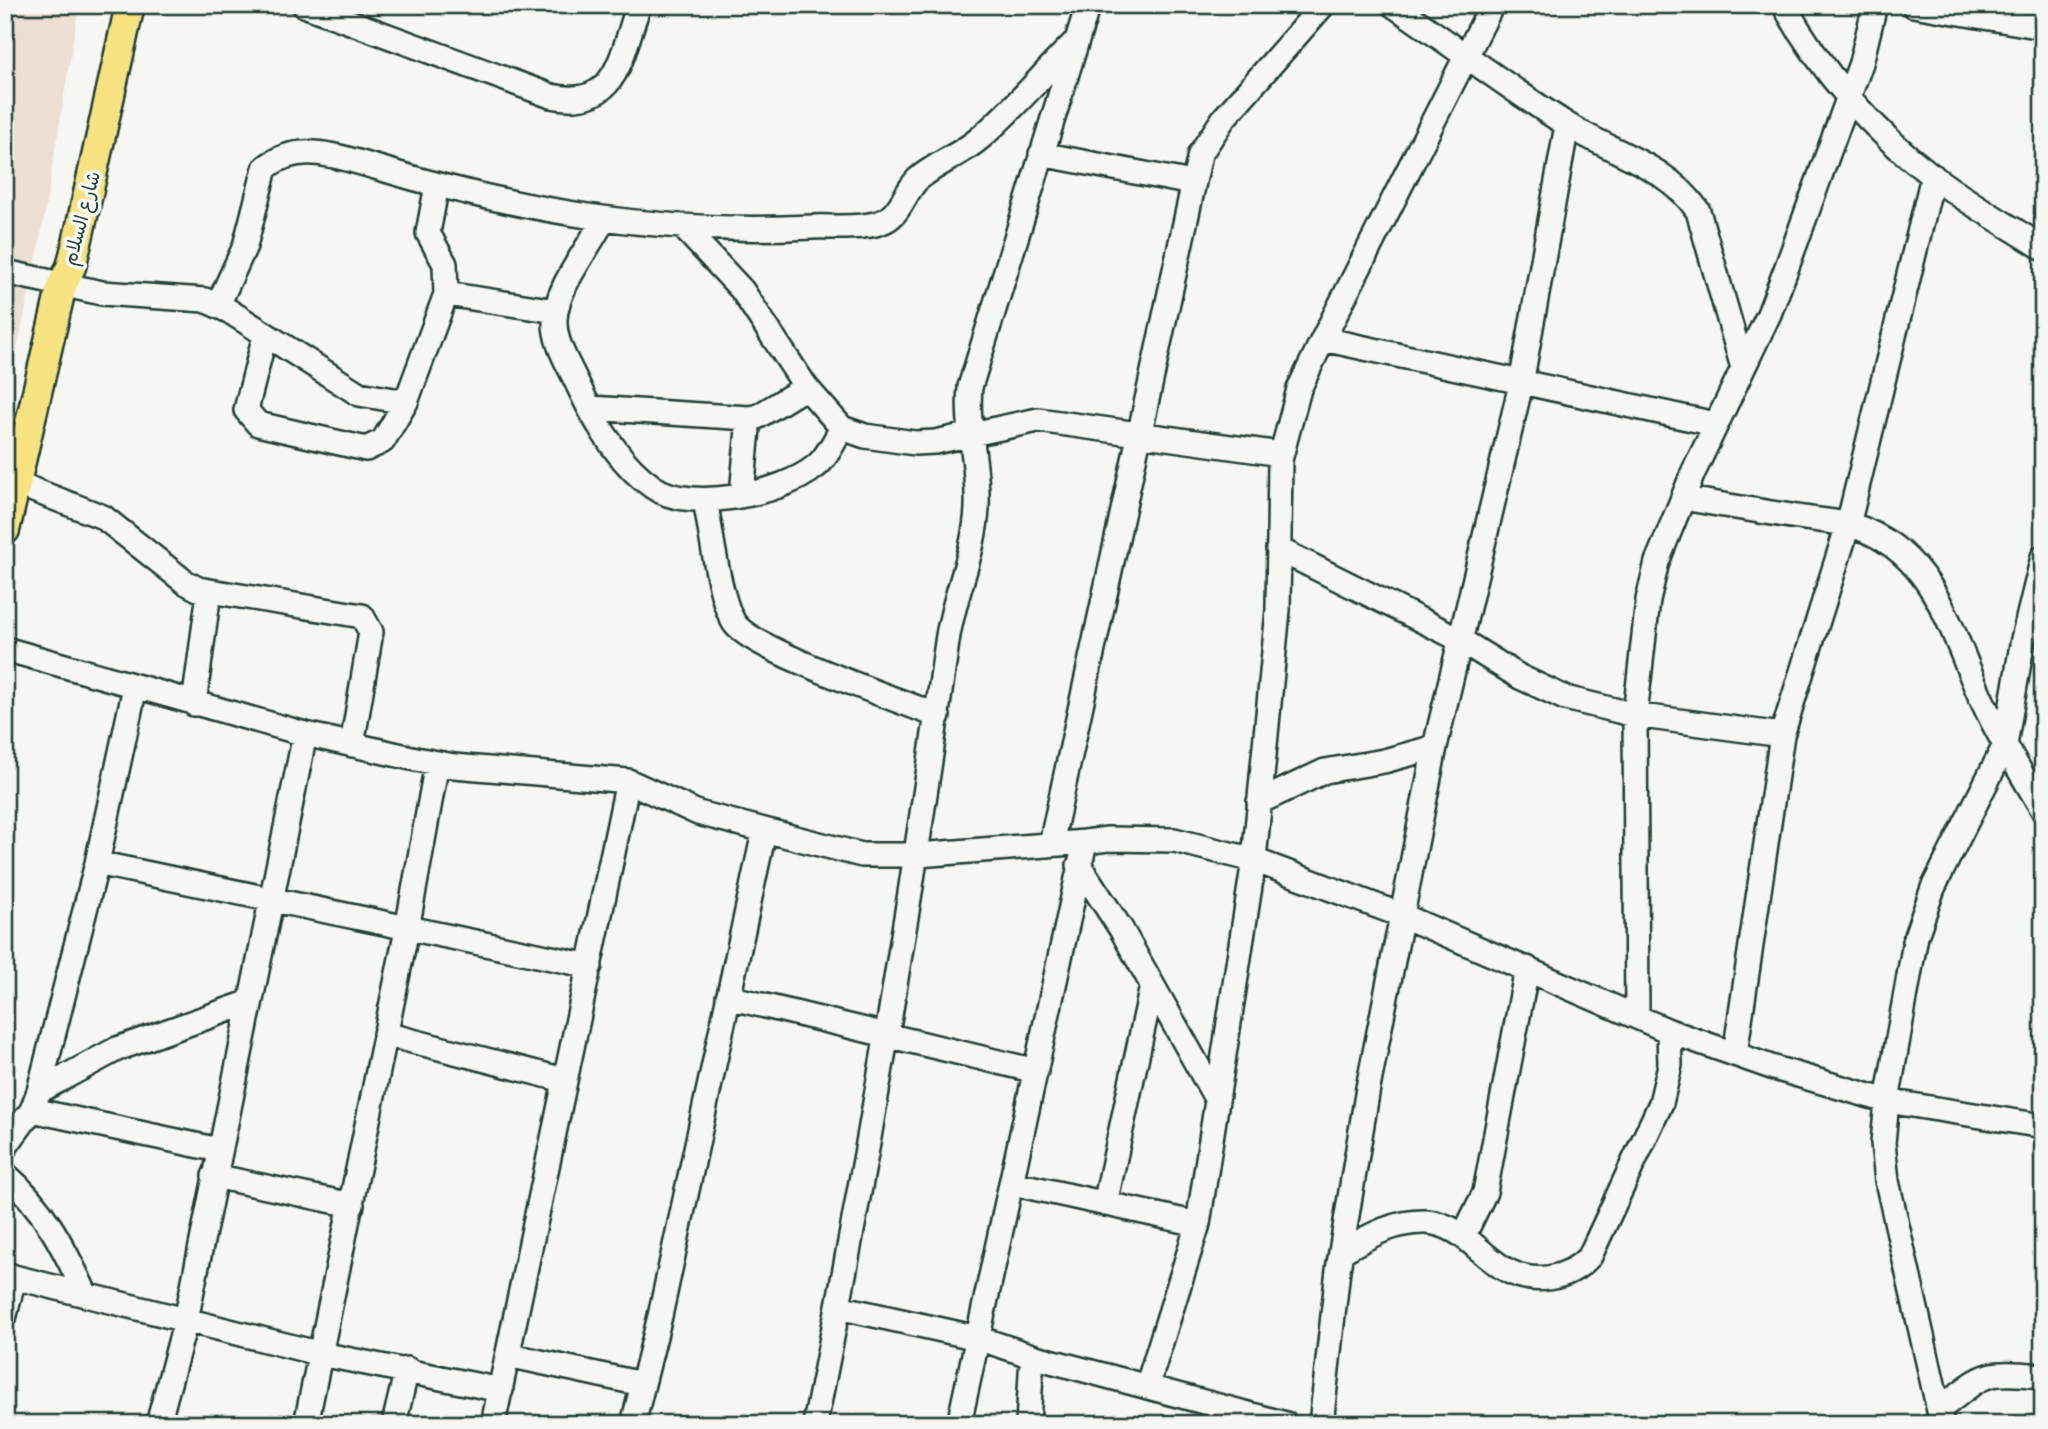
<svg xmlns="http://www.w3.org/2000/svg" width="2048" height="1429" viewBox="0 0 2048 1429" font-family="Delius,'Playpen Sans Arabic',sans-serif">
  <rect width="100%" height="100%" fill="#f6f6f2"/>
  <filter id="ink" filterUnits="userSpaceOnUse"><feTurbulence type="fractalNoise" baseFrequency=".0143" numOctaves="2"/><feDisplacementMap in="SourceGraphic" scale="14" xChannelSelector="R" yChannelSelector="G"/><feConvolveMatrix kernelMatrix="1 2 1 2 8 2 1 2 1" color-interpolation-filters="sRGB"/></filter>
  <g filter="url(#ink)">
    <path fill="#edded3" d="M5,5h74l-40,242 -34,157z"/>
    <g fill="none" stroke-linecap="round" stroke-linejoin="round">
      <g stroke="#1f3d34" stroke-width="28">
        <path id="minor" d="M304,5l247,91c68,14 69,-40 88,-91
          M1393,5c58,39 114,82 173,119 46,29 100,40 132,87l45,157
          M1784,5c37,66 87,124 147,170 35,27 75,49 112,73
          M1913,5l130,22
          M1041,154l151,29
          M603,220c-15,30 -47,67 -48,100 -1,23 14,45 23,65 17,37 41,79 75,102 36,26 129,7 162,-20 12,-9 19,-26 27,-39
          M683,227l59,63 64,97 36,41 23,8 50,7 20,-1 103,-22 243,34
          M5,272l97,21 103,7 24,11 130,83 47,8
          M446,294l110,17
          M218,305l27,-59 20,-78c33,-27 72,-12 110,-1 145,44 285,68 437,60 21,-1 55,3 74,-7 15,-8 20,-30 32,-41 19,-16 44,-25 62,-41 33,-28 62,-63 93,-94
          M265,335l-19,75 12,14 108,25 17,-8 23,-39 40,-108 -1,-30 -17,-31 9,-48
          M1323,339l392,85
          M590,408l159,10 8,-1 49,-30
          M5,479l98,38 82,65 13,7 164,27 9,16 -19,113
          M742,494l7,-76
          M1683,498c40,7 81,14 121,20 20,3 44,4 63,13 70,31 85,104 114,167 18,39 40,75 62,112
          M705,500c6,29 14,102 30,124 20,27 164,76 203,92
          M1278,549l181,90 61,38 45,21 70,17 147,20
          M5,649l300,85 111,25 38,7 174,15 70,32 164,42h56l167,-13
          M194,704l15,-112
          M1259,802l66,-31 59,-10 51,-14
          M1051,844l149,-690 24,-36 99,-113
          M97,863l493,103
          M1079,865l42,64 96,171
          M728,997l308,74
          M1637,1017l-2,-302 13,-115 9,-38 36,-89 76,-159 19,-50 73,-201 14,-58
          M385,1034l179,46
          M1735,1054l47,-319 66,-210 85,-349
          M39,1091l78,-42 133,-47
          M32,1110l187,40
          M5,1147l27,-37 7,-19 58,-228 38,-176
          M5,1174c39,33 59,74 80,119
          M214,1176l138,29
          M1011,1183l187,41
          M1105,1204l47,-218
          M1464,1235l21,-43 42,-224
          M1341,1252c27,-15 52,-31 85,-30 34,2 50,29 77,46 29,18 65,12 87,-12l71,-153 9,-38 -1,-34
          M5,1273l9,4 -9,38
          M14,1277l307,77 180,36
          M838,1307l140,31 54,18 254,68
          M508,1355l134,29
          M1147,1387l51,-163 56,-364 24,-250 2,-150 19,-71 24,-50 169,-334
          M1940,1409c47,-37 42,-38 103,-33
          M158,1424l28,-104 119,-586
          M306,1424l101,-495 30,-166
          M394,1424l13,-55
          M493,1424l135,-643
          M633,1424l27,-108 104,-484
          M815,1424c52,-260 96,-520 132,-782 6,-45 28,-89 30,-134 2,-41 -11,-80 -7,-121l118,-382
          M959,1424l126,-582 23,-3 66,1 80,20 147,55 268,116 105,37 113,33 156,25
          M1028,1424l4,-68
          M1321,1424l17,-154 30,-182 67,-341 86,-363 46,-259
          M1942,1424l-55,-243 -4,-38 4,-42 29,-165 17,-48 72,-143 18,-106 20,-82"/>
      </g>
      <g stroke="#1f3d34" stroke-width="33">
        <path id="major" d="M5,530l57,-245 9,-18 6,-24 53,-238"/>
      </g>
      <use href="#minor" stroke="#f6f6f2" stroke-width="23"/>
      <use href="#major" stroke="#f7e281" stroke-width="28"/>
    </g>
  </g>
  <g text-anchor="middle" dominant-baseline="central" stroke-width="7" stroke-linejoin="round" paint-order="stroke">
    <g font-size="19" fill="#1f3d34" stroke="#f6f6f2">
      <text transform="translate(81 218) rotate(-75)">شارع السلام</text>
    </g>
  </g>
  <rect width="2048" height="1429" fill="none" stroke="#f6f6f2" stroke-width="28"/>
  <rect x="14" y="14" width="2020" height="1401" fill="none" stroke="#1f3d34" stroke-width="2.5" filter="url(#ink)"/>
</svg>
